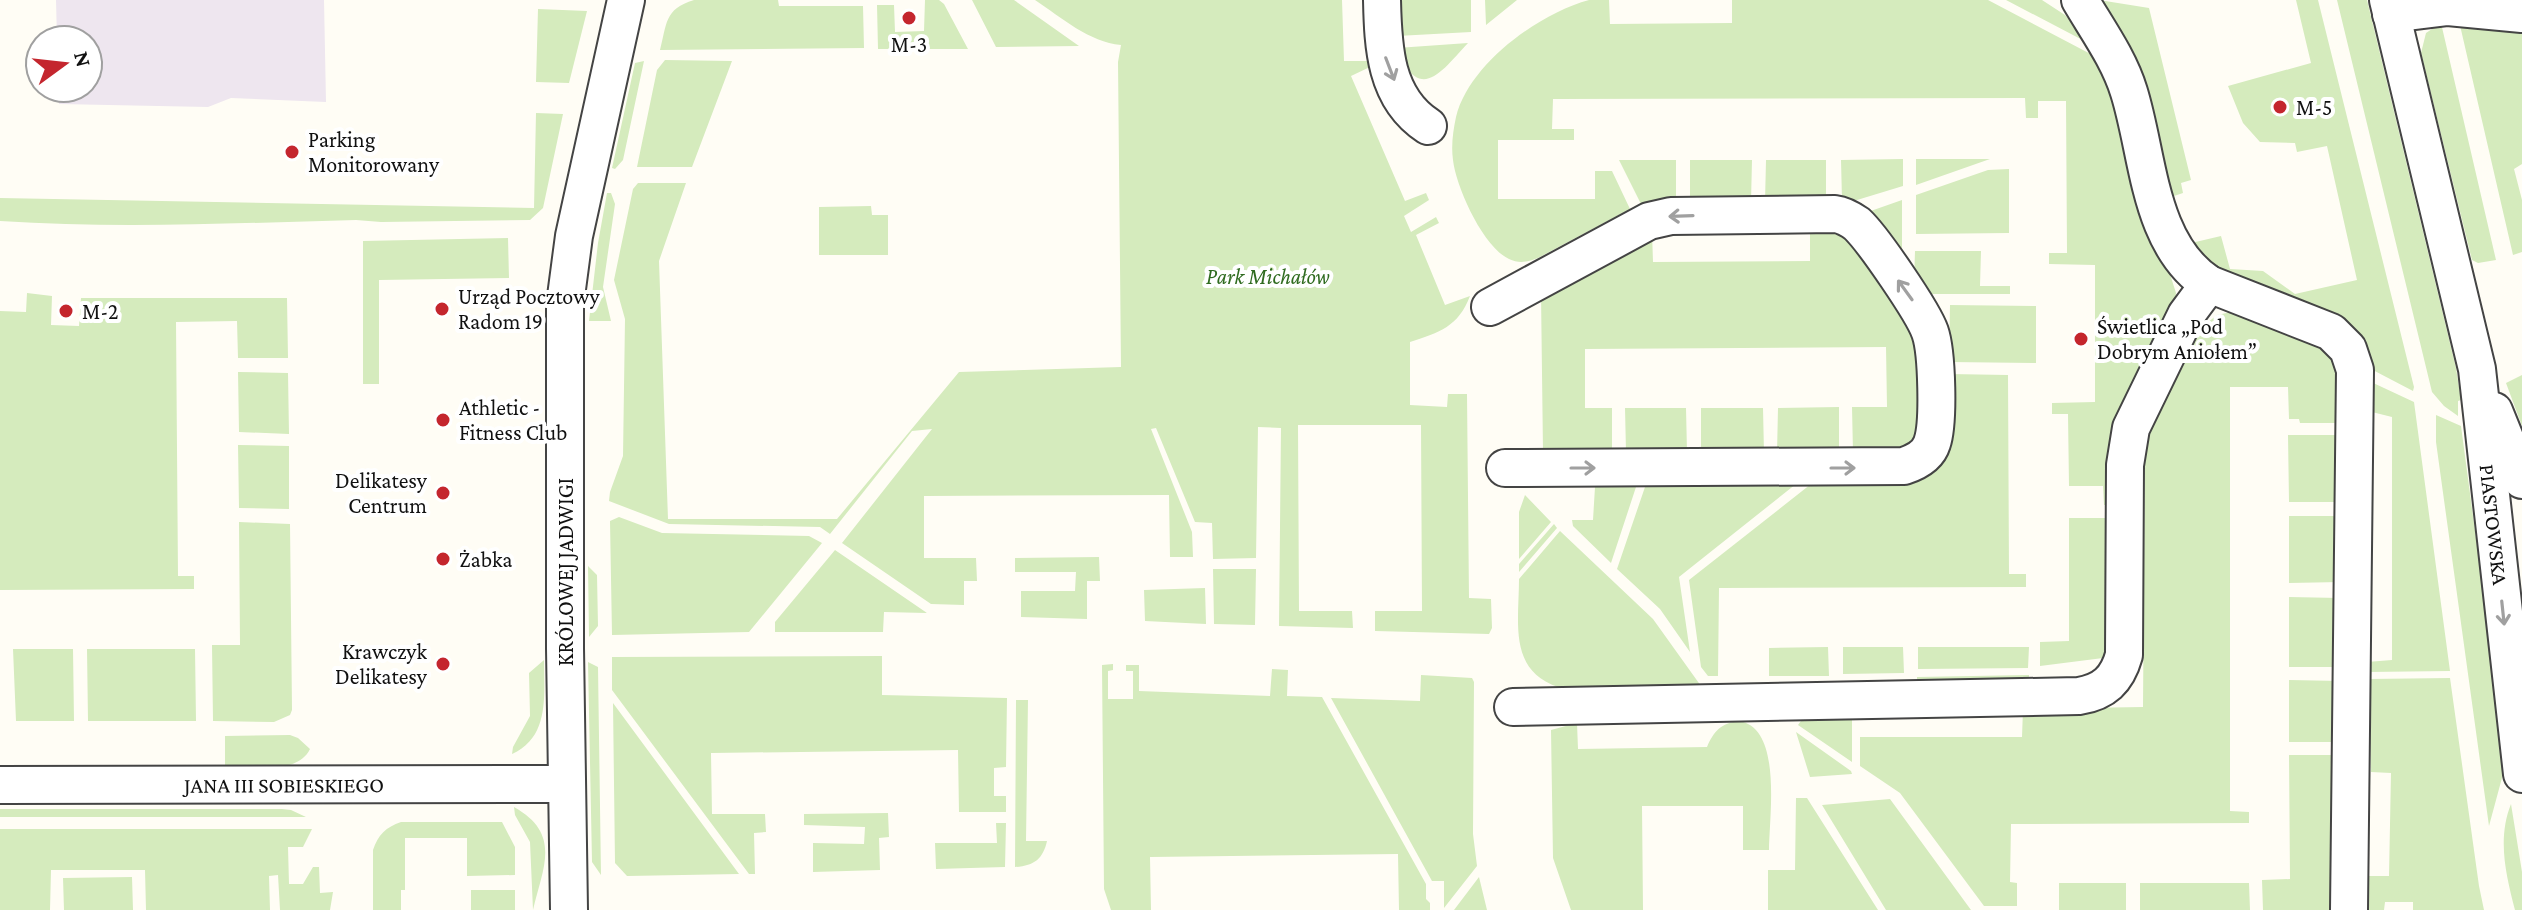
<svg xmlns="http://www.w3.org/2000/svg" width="2522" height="910" viewBox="0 0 2522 910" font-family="'Crimson Pro',serif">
  <rect width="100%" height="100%" fill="#fffdf5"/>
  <path fill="#eee6ef" d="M56,0h268l2,102 -95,-4 -23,9 -149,-3 -1,-16h30v-48h-31z"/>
  <path fill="#d5ebbd" d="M694,0h84l1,6h84l1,42 -204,2c7,-26 4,-41 34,-50z
    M925,0h14l5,4 24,45h-90l-1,-44h17l1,27 29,-1z
    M972,0h42l65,46 -83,1z
    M1035,0h307l2,61h28v5l-21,10 54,125 21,-8 3,7 -25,16 7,16 25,-15 3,6 -23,12 29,70 25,-9c-12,31 -30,36 -60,46v63l37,2 1,-13h19l2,204 22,1 1,29 -3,6 -114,-3v-20h47l-1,-186h-123l1,186h53l1,17 -74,-2 2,-198 -23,-1 -2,131 -43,1 -1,-36 -17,-1 -39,-94 -5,1 41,103 1,25h-23l-1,-62 -245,1v62h52l1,23h-13v24l-33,-1 -89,-61 90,-114 -20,2 -82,103 -10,-7 -151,-3 -60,-23 1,-9 13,-36 2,-137 -11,-39 19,-91 5,-6h48l-27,78 9,258h169l122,-147 162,-5 -3,-305 3,-17c-32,-3 -59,-27 -86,-45z
    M1396,0h75v32l-74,4z
    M1485,0h32l-31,25z
    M1589,0h20l1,24 122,-1v-23h256l114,60 74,233 -1,11 -62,201h-9l-1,-19h-34l-1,-72h-16v-11l43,-1v-137l-46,-1v-11h18l-1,-152h-28v17h-12l-1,-20 -472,1 -1,30h22v11h-76v59h97v-28h17l18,38 -92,49c-10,4 -19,6 -29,1 -26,-12 -53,-72 -56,-99 -2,-14 0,-29 3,-43 13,-53 82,-103 133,-117z
    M2006,0h36l23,15 27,30z
    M2099,0l50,8 42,172 -10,3 2,10 -15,5z
    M2296,0h22l96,387 -1,4 -44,-23 -156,-99 -26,-25 34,-8 9,33 33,2 32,23 62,-14 -30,-134 -30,6 -2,-9 -35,-1 -17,-19 -15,-37 83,-23z
    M2337,0h30l89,368 5,32 -3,1v15l-14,-10 -12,-14z
    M538,9l49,2 -18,72 -33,-1z
    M2459,21l63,6v137l-8,5 8,31v52l-9,3z
    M2441,23l55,237 -18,3 -6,-3 -51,-207 5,-20z
    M1468,43c-27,29 -49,62 -71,5z
    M665,60l67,1 -40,106h-55l20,-97z
    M644,61l-21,99 -8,9 -3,-1 23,-105z
    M536,113l27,1 -20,94 -13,12 -149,2 -25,-2c-118,3 -237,9 -356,1v-23l534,10z
    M1903,159v27l-46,14h-15l-1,-40z
    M1916,159h74l-74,26z
    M1619,160h57v43l-33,5z
    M1690,160h62l-1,42 -61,1z
    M1766,160h60v40l-61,2z
    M2009,169v64l-93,1v-39l72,-25z
    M607,193h4l4,11 -12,83 8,34h-22l9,-78z
    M1902,200v65l-37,-52z
    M871,206l1,9h16v40h-69v-48z
    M1652,232l1,30 157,-1v-29h28l10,5 68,98 6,89 -9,18 -12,9 -48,2 -1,-46h35l-1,-60 -301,2v59h27v44h-69l-2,-158z
    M508,238l1,40 -130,2v104h-16v-143z
    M1915,251h66l-1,35h30v8h-88l-8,-11z
    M27,293l25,3 -1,29 28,1 2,-28h206l1,60h-50l-1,-37 -61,1 2,254h16v13l-194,1v-279l26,1z
    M1950,305l86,1v57l-87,-1z
    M2236,311l89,32 13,13 4,67h-42l-1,-4h-10l-1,-32h-58v424l19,1v11l-238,1 -1,58 7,1v23h-33l-84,-113 -40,-27v-29h162l1,-28 120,-2 2,-267 47,-105 25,-20z
    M238,372l50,1 1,61 -50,-2z
    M1949,374l59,1 1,199h17v13l-307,1 -1,88h-10l-7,-9 -12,-87 122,-96 84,-1z
    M2522,375v51l-16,-43z
    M2369,381l45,21 36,269 -82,1 -1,-10 25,-2v-243l-24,-6z
    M1839,407v46h-62l1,-45z
    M1625,408h61l1,44h-61z
    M1701,408h62l1,45h-63z
    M2436,415l25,11 45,337 -17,63 -53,-384z
    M2288,435h54v67h-53z
    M238,445l51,1v63l-50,-1z
    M1796,484l-117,93 11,75 -30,-43 -43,-40 28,-82z
    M1595,487h41l-25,76 -38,-37 -1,-6h21z
    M1525,495l26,27 -32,37v-47z
    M2289,516h52v66l-52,1z
    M619,517l43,16 147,3 13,7 -73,89 -137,3 -2,-114z
    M2069,518h44l-2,139 -71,9v-24l29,-1z
    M239,522l51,2 2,186 -2,5 -16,7 -61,-1 -1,-76h28z
    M1554,524l3,4 -38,44v-8z
    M1560,531l93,88 48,67 -143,1c-50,-17 -39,-65 -39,-108z
    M835,550l92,63 -43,-1 -1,20h-108v-10z
    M1099,557l1,24h-13v38l-66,-2v-26h54l1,-19h-61v-14z
    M588,566l9,9 1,51 -9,11z
    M1213,569h43l-1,56 -41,-1z
    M1205,588l1,36 -61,-3 -1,-31z
    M2289,597l51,1v69h-51z
    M1828,647l1,29h-60v-28z
    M1843,647h60l1,26 -61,1z
    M1918,647h111l-1,21 -110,1z
    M13,649h60l1,72h-58z
    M87,649h108l1,72h-108z
    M882,656v39l125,3 -1,69 -12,1v28h12v16h-47l-1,-62 -247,3 1,61h53l1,18 -12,1 1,41h-6l-137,-184v-33z
    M544,660c0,35 6,77 -32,94l1,-7 17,-31 -1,-43z
    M588,662l10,5 3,208 -9,-13z
    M1113,664v6l-5,1v28h25v-28h-7v-6h13v26l131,5 2,-27 16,1 -1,26 35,1 104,187v15l4,4v7h-31l-1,-56 -248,3 1,53h-40l-7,-21 -2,-224z
    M1421,675l51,3 2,4 -1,152 4,32 -33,42v-27h-12l-101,-183 89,3z
    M2029,675v8l-112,1v-7z
    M2450,678l29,208 5,24h-71v-8h-28l-1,8h-18v-34h23l2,-103 -20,-1 -2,-93z
    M2289,680l51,1v61h-51z
    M1016,700h12l-2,141h21c-4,18 -13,25 -32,26z
    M613,703l126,171 -112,2 -12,-13z
    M1852,709v53l-54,-37 5,-7z
    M1739,721c44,7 30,96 30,129h-26v-44h-101l1,104h-72l-18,-52 -2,-128 26,-7 1,26 129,-2c7,-16 14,-24 32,-26z
    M1796,732l55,39 1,3 -42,3z
    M290,735l8,3 12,11c-13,27 -60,17 -85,16v-29z
    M2289,755h51l-8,155h-69l-1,-30 28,-1z
    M1796,798h11l71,112h-110v-40h27z
    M1890,799l81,111h-85l-64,-105z
    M2511,804l11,68v38h-7c-9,-35 -18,-71 -4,-106z
    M514,807c48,27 29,60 19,103l-3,-68 -15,-27z
    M0,809h282l9,1 15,7h-306z
    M888,813l1,24 -10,1 1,32 -67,2v-29l51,1 1,-17 -61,-2v-11z
    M401,822h101l13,25v28l-48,1v-38h-62v52h-4v20h-28v-60c5,-15 13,-23 28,-28z
    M996,823h10l-1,44 -69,2 -1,-26h62z
    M0,829h312l-9,18h-15l1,37h14l10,-17h6l1,26 13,-1 -3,18h-50l-2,-35 -9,1 1,34h-124l-1,-40h-94l-1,40h-50z
    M132,877l1,33h-69l-1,-32z
    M1479,877l8,33h-33z
    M2059,883h67v27h-67z
    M2140,883h109l1,27h-110z
    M471,890h44v20h-44z"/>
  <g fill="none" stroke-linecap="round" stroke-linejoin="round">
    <g stroke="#444" stroke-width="40">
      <g id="street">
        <path d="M1382,0c1,47 3,98 46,126"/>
        <path d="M2080,0c17,29 39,59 49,92 20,64 19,152 80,192l122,48 17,17 7,21 -6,540"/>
        <path id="s1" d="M2388,0l89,369 45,405"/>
        <path d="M2391,14l57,-7 74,7"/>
        <path d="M1490,307l159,-86 22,-5 164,-2c8,1 15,5 22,10 16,15 66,88 73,108 7,20 9,91 2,111 -4,13 -16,19 -28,23l-399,2"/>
        <path d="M2494,411l28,69"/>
        <path d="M1513,707l566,-11c25,-4 38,-16 45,-41l1,-190 6,-37 55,-113 23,-31"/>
        <path id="s2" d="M0,785l567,-1"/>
        <path d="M569,910l-4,-262v-344l9,-68 52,-236"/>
      </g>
    </g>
    <use href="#street" stroke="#fff" stroke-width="36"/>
  </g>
  <defs><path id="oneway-shaft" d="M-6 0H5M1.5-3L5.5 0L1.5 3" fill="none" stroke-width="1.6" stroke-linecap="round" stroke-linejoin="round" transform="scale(2)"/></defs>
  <g stroke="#a0a0a0">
    <use href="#oneway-shaft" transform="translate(1390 69) rotate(69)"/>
    <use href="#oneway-shaft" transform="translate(1681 216) rotate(178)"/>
    <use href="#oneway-shaft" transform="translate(1905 290) rotate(-126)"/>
    <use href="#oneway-shaft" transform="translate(1583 468)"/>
    <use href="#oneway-shaft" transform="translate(1843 468)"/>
    <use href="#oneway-shaft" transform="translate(2503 613) rotate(84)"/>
  </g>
  <g fill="#c4262e" stroke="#fff" stroke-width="3">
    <circle cx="909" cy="18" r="8"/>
    <circle cx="2280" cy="107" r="8"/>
    <circle cx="292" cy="152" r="8"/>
    <circle cx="442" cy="309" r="8"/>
    <circle cx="66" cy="311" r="8"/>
    <circle cx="2081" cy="339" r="8"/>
    <circle cx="443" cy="420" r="8"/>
    <circle cx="443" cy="493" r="8"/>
    <circle cx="443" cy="559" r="8"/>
    <circle cx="443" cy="664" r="8"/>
  </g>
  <g text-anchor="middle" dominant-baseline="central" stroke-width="8" stroke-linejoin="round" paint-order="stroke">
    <g font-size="22" fill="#111" stroke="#fff" text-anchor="start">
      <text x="909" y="44" text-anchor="middle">M-3</text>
      <text x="2296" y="107">M-5</text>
      <text x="308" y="139">Parking<tspan x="308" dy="25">Monitorowany</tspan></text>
      <text x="458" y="296">Urząd Pocztowy<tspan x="458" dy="25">Radom 19</tspan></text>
      <text x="82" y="311">M-2</text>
      <text x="2097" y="326">Świetlica „Pod<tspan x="2097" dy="25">Dobrym Aniołem”</tspan></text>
      <text x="459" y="407">Athletic -<tspan x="459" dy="25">Fitness Club</tspan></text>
      <text x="427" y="480" text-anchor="end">Delikatesy<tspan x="427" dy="25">Centrum</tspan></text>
      <text x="459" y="559">Żabka</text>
      <text x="427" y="651" text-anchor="end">Krawczyk<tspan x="427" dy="25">Delikatesy</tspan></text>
    </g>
    <g font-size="22" font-style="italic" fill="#2f6b1f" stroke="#fff">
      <text x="1268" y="276">Park Michałów</text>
    </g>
    <g font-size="22" fill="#111" stroke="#fff">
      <text stroke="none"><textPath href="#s1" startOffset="536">PIASTOWSKA</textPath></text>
      <text transform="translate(565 572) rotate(-90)">KRÓLOWEJ JADWIGI</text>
      <text stroke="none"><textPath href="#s2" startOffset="284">JANA III SOBIESKIEGO</textPath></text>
    </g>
  </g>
  <g transform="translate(64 64) rotate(75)"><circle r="38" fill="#ffffff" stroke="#a0a0a0" stroke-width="2"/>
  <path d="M0-6L14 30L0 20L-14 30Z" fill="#c4262e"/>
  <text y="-12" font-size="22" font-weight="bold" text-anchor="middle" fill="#111111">N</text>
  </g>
</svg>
